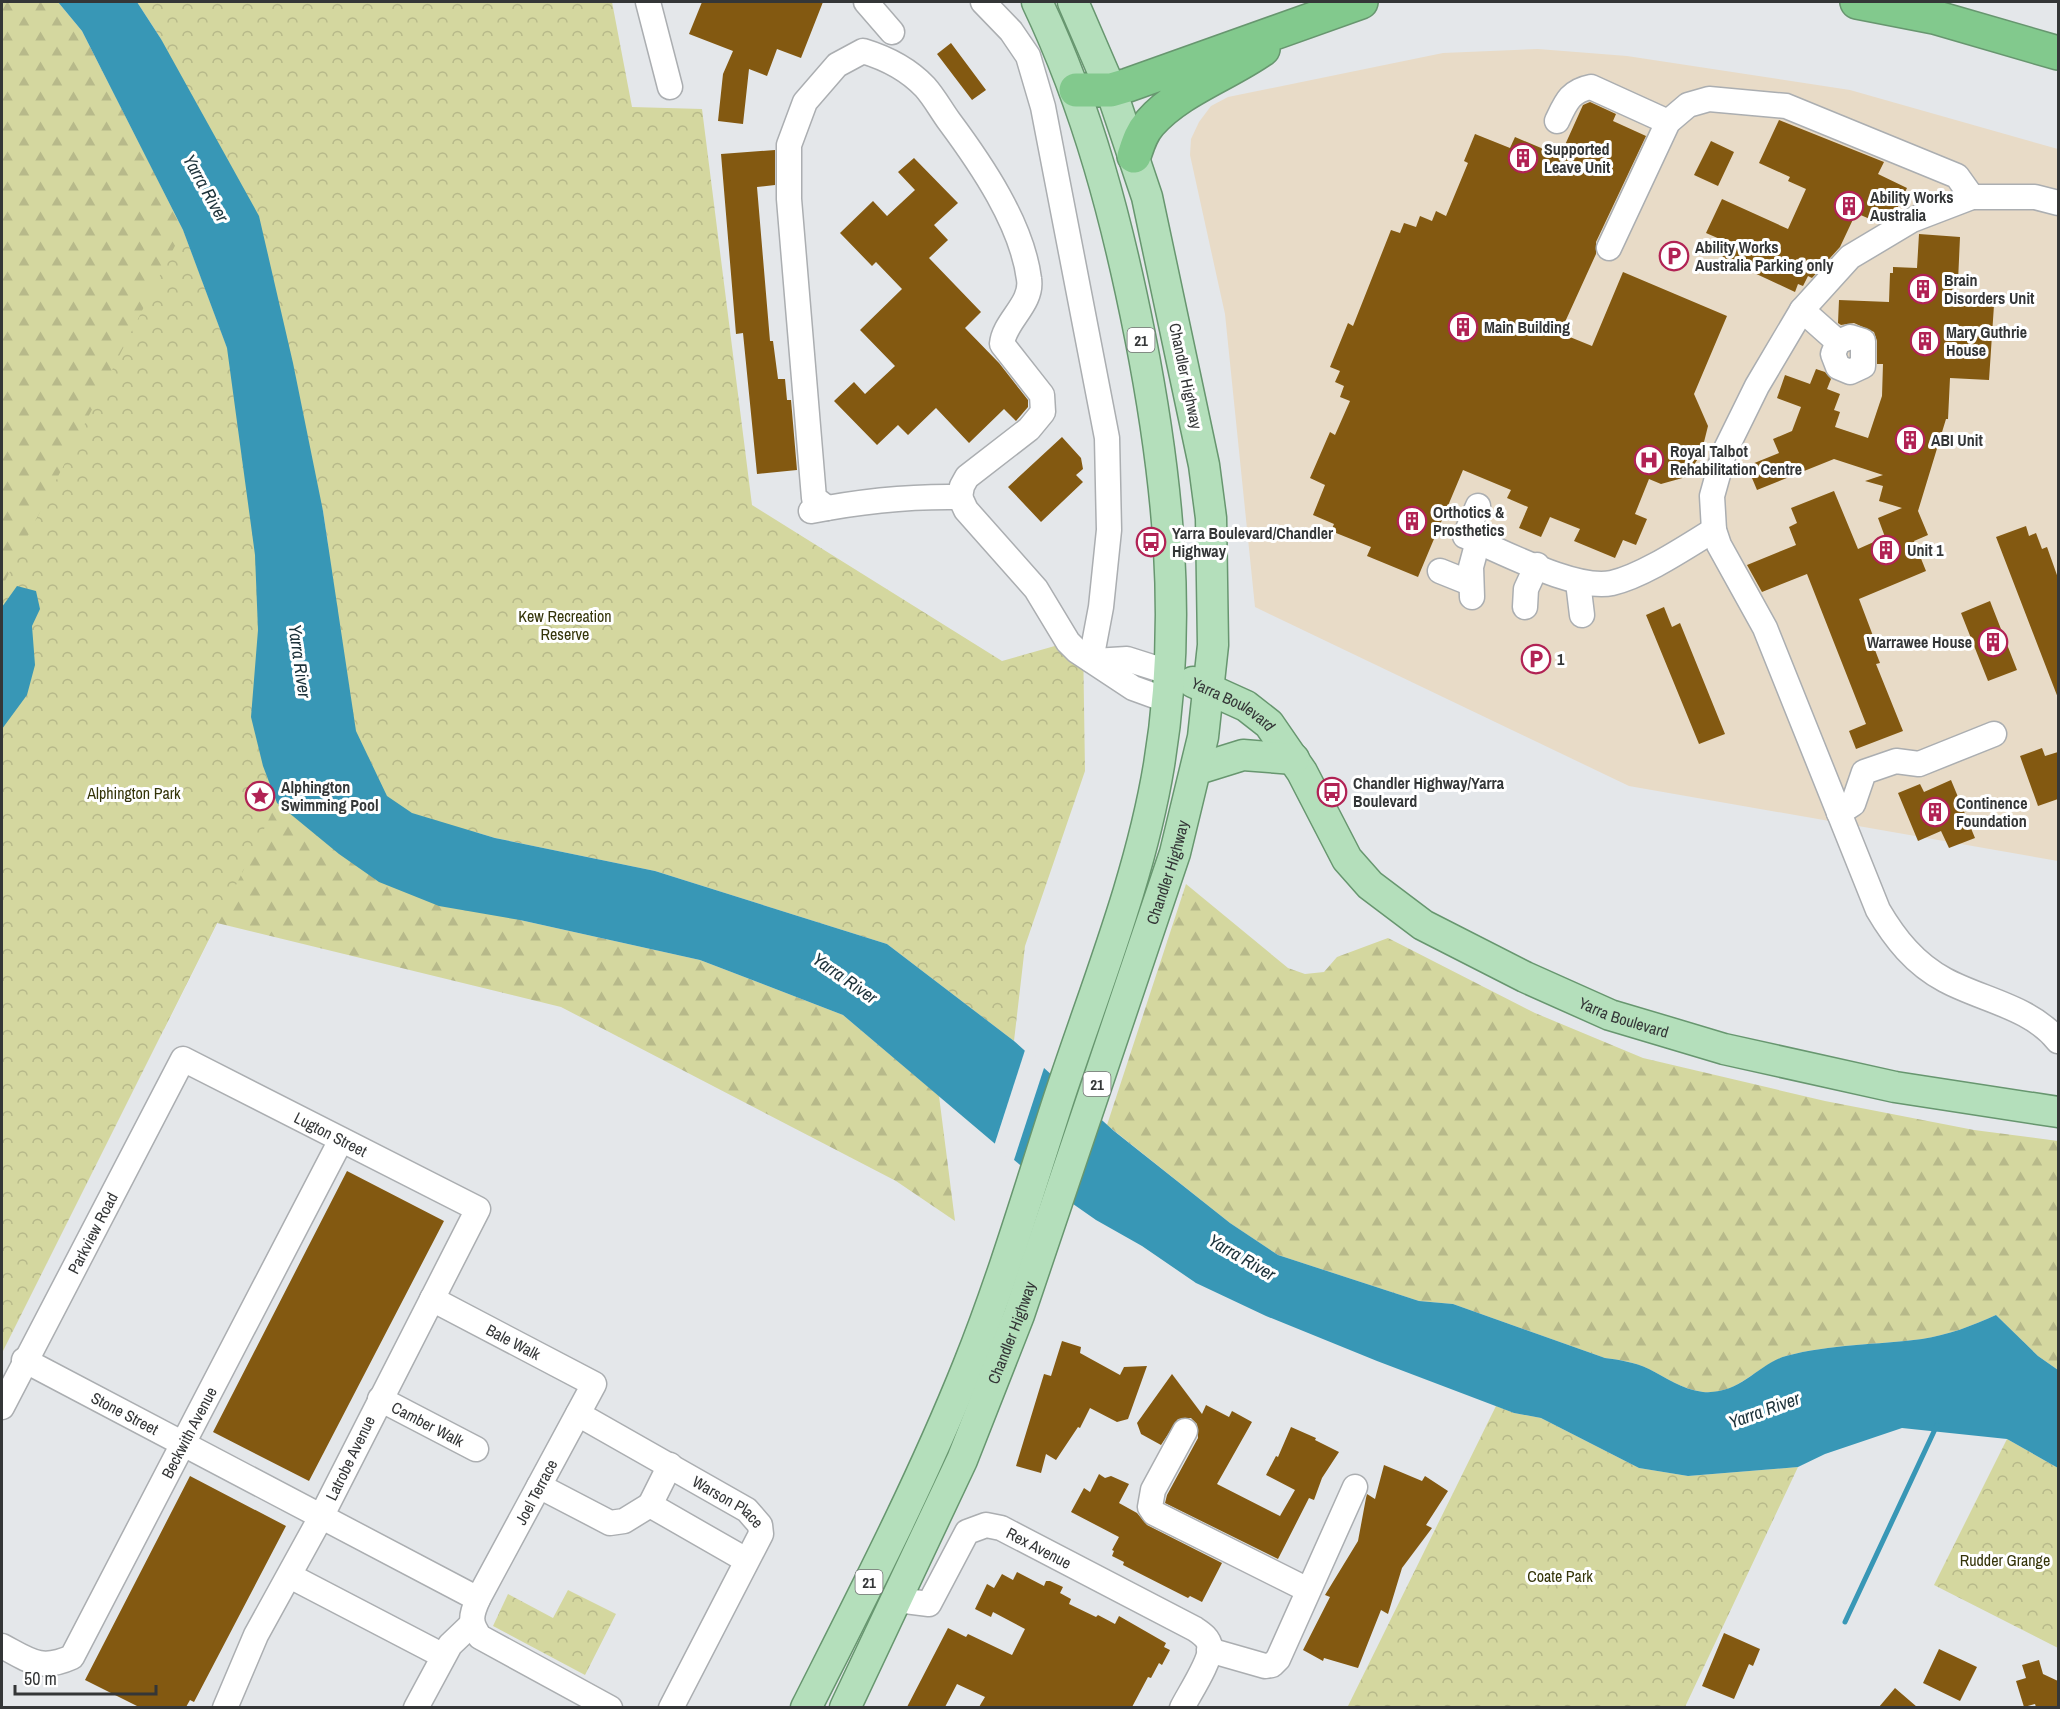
<svg xmlns="http://www.w3.org/2000/svg" width="2060" height="1709" viewBox="0 0 2060 1709" font-family="'Archivo Narrow',sans-serif">
  <defs>
    <pattern id="forest-firs" width="22" height="20" patternUnits="userSpaceOnUse" patternTransform="scale(1.5)"><rect width="22" height="20" fill="#d4d79f"/><path d="M5 1l3.5 6h-7zM16 11l3.5 6h-7z" fill="#b7b98a"/></pattern>
    <pattern id="park-crowns" width="20" height="18" patternUnits="userSpaceOnUse" patternTransform="scale(1.5)"><rect width="20" height="18" fill="#d4d79f"/><path d="M2 6a3 3 0 1 1 6 0M12 15a3 3 0 1 1 6 0" fill="none" stroke="#b7b98a"/></pattern>
  </defs>
  <rect width="100%" height="100%" fill="#e4e7ea"/>
  <path fill="#e8dbc7" d="M1538,49l89,7 223,34 208,59v712l-429,-75 -374,-179 -30,-293 -35,-159 1,-16 8,-17 12,-16 17,-9 215,-44z"/>
  <path fill="url(#forest-firs)" d="M2,2h56l24,29 78,153 23,46 44,118 293,572 180,40 143,55 96,81 16,125 -59,-40 -335,-174 -344,-84 -53,106 -162,31z
    M1186,884l102,84 17,6 19,-2 13,-15 51,-19 147,75 108,45 182,43 149,29 84,11v229l-20,-14 -42,-41c-24,11 -48,20 -74,24 -45,6 -92,5 -136,17 -29,9 -47,39 -83,36 -22,-3 -36,-14 -54,-23 -15,-7 -29,-9 -44,-11l-152,-54 -34,-3 -141,-46 -48,-32 -123,-98z"/>
  <path fill="url(#park-crowns)" d="M137,2h475l20,105 70,2 50,396 250,156 81,-23 2,133 -60,175 -11,95 -127,-97 -232,-73 -160,-33 -83,-25 -25,-17 -31,-65 -33,-220 -162,-472z
    M183,230l44,118 28,207 8,211 14,37 -275,550v-766z
    M1496,1406l18,7 27,5 98,50 49,8 110,-9 -113,240 -338,1z
    M2007,1439l51,29v180l-124,-63z
    M568,1590l48,24 -31,61 -92,-49 15,-32 45,24z"/>
  <path fill="#3897b6" d="M58,2h79l24,37 98,177 34,147 30,148 33,220 31,65 25,17 83,25 160,33 232,73 127,97 100,90 116,92 48,32 141,46 34,3 152,54c15,2 29,4 44,11 18,9 32,20 54,23 37,3 55,-28 83,-36 44,-12 91,-11 136,-17 26,-4 50,-13 74,-24l42,41 20,14v98l-51,-29 -105,-11 -77,26 -27,13 -110,9 -49,-8 -98,-50 -27,-5 -137,-52 -111,-45 -70,-33 -54,-37 -46,-26 -63,-44 -190,-161 -143,-55 -180,-40 -81,-14 -60,-24 -40,-28 -62,-51 -14,-37 -12,-49 7,-87 -3,-75 -28,-207 -44,-118 -101,-199z
    M17,586l19,5 4,18 -8,17 3,39 -8,30 -25,34v-122z"/>
  <path fill="#e4e7ea" d="M1026,1047l19,18 -32,98 -19,-17z"/>
  <g fill="none" stroke-linecap="round" stroke-linejoin="round">
    <path stroke="#3897b6" stroke-width="5" d="M1845,1622l92,-197"/>
  </g>
  <path fill="#835911" d="M702,2h121l-22,56 -24,-9 -10,27 -18,-7 -6,55 -25,-3 5,-47 10,-23 -44,-17z
    M951,43l35,47 -14,10 -35,-46z
    M1590,102l26,12 -3,7 33,15 -50,106v12l-36,79 32,13 31,-74 104,44 -33,78 14,32 -7,28 -15,23 -25,7 -12,-5 -14,35 12,5 -11,26 -13,-5 -8,18 -41,-17 6,-12 -30,-12 -9,20 -22,-9 9,-21 -21,-9 4,-8 -48,-20 -45,107 -51,-21 4,-9 -40,-16 3,-7 -21,-9 12,-30 -15,-7 20,-46 5,3 15,-34 -10,-4 4,-11 -9,-4 5,-11 -10,-4 18,-44 5,3 38,-96 9,3 4,-10 12,4 4,-11 12,5 4,-10 10,5 22,-53 -4,-2 11,-27 35,14 5,-11 45,19 23,-51z
    M1779,120l105,42 -6,12 29,14 -12,25 -16,10 -23,-10 -16,34 -28,31 -4,-2 -5,10 -5,-2 -3,8 -73,-34 7,-15 -23,-10 16,-34 66,30 18,-40 -18,-8 2,-4 -31,-14z
    M1711,141l23,11 -16,34 -24,-11z
    M775,150v35l-18,2 13,154h3l5,38h7l2,21h4l6,70 -40,4 -14,-141 -7,1 -15,-180z
    M914,158l44,45 -24,22 14,15 -19,18 52,54 -16,16 34,35 29,37v7l-12,14 -12,-12 -35,34 -33,-35 -28,27 -10,-10 -21,20 -43,-44 20,-19 11,12 30,-28 -35,-36 42,-41 -26,-27 -4,4 -32,-33 33,-32 14,15 28,-26 -17,-18z
    M1919,234l41,3 -3,67 37,1 -5,75 -39,-2 -2,41h-2l-28,92 10,24 -14,6 12,30 -67,28 19,50 -3,1 5,13 -4,1 27,67 -47,18 -7,-18 17,-7 -59,-150 -45,18 -15,-27 49,-20 -7,-18 8,-4 -6,-15 43,-17 24,58 27,-12 -7,-19 24,-10 -23,-7 4,-15 -18,-5 18,-6 -49,-16 -77,31 -10,-24 32,-13 -6,-14 19,-8 9,-24 -24,-9 8,-23 25,9 6,-15 9,3 6,7 -4,10 13,5 -6,16 6,2 -5,15 33,11 14,-42 1,-32h-6v-23l-3,-9 -20,-9 -13,2 -3,-2 1,-23 50,2 1,-29h3v-6l24,1z
    M1062,437l19,21 2,11 -7,6 7,7 -42,40 -33,-35z
    M2026,526l3,10 7,-3 6,16 5,-2 11,31v120l-62,-161z
    M1990,601l27,69 -29,11 -27,-68z
    M1664,607l8,20 8,-4 45,111 -26,10 -53,-129z
    M2042,748l3,8 13,-4v47l-20,7 -18,-50z
    M1951,780l24,58 -26,10 -8,-17 -23,10 -20,-48 22,-9 4,8z
    M347,1171l97,50 -135,260 -96,-49z
    M1062,1341l19,6 -1,6 40,22 4,-8 23,-1 -19,53 -11,3 -27,-14 -10,20 -2,-1 -22,33 -10,-6 -5,19 -25,-7 28,-92 7,2z
    M1172,1374l30,40 4,-9 23,12 3,-6 20,11 -35,62 63,32 15,-26 -29,-15 10,-19 2,1 13,-30 25,11 -1,2 24,12 -17,26 -8,22 -5,-2 -31,61 -113,-56 2,-8 31,-57 -1,-14 -6,-6 -13,1 -17,26 -20,-11 -4,-11z
    M1384,1465l38,16 3,-5 23,15 -22,34 6,3 -30,40 -14,46 -7,-4 -23,58 -34,-10 -1,3 -20,-11 27,-53 -5,-2 33,-54 8,-43 1,-4 8,5z
    M1099,1474l6,4 6,-2 18,8 -10,19 18,10 10,12 75,38 -20,39 -12,-6 -2,2 -65,-33 1,-3 -12,-6 2,-5 -2,-1 7,-13 -48,-25 13,-24 6,4z
    M190,1476l96,50 -92,176 -4,-2 -4,7h-47l-54,-27z
    M1017,1572l27,14 2,-5h4l13,6 -3,6 11,6 -2,5 27,13 2,-2 17,9 4,-8 47,27 -2,4 6,3 -8,15 -3,-2 -8,15 -3,-1 -16,30h-153l6,-10 -28,-13 -12,23h-38l41,-79 18,9 2,-3 44,21 13,-26 -32,-17 -2,5 -16,-8 12,-25 7,4 8,-14 11,6z
    M1724,1633l36,16 -7,17 -4,-2 -15,35 -32,-13z
    M1939,1649l38,18 -17,34 -37,-18z
    M2039,1660l4,14 15,7v26h-22l-1,-3 -11,3 -8,-26 10,-3 -4,-13z
    M1895,1688l22,19h-38z"/>
  <g fill="none" stroke-linecap="round" stroke-linejoin="round">
    <g stroke="#abaeb1" stroke-width="27">
      <g id="minor">
        <path d="M648,2l22,85"/>
        <path d="M866,2l26,30"/>
        <path d="M983,2l28,29 17,25 15,51 64,331 2,92 -8,77 -10,53"/>
        <path d="M1557,121c9,-19 13,-30 34,-34l77,35"/>
        <path d="M2058,203l-23,-6h-63l-60,23 -62,37 -48,53 -45,76 -33,67 -12,43 2,34 5,15 46,83 113,282c17,29 37,54 67,70 37,20 86,27 113,61"/>
        <path d="M1609,248l59,-126 20,-17 21,-6 77,7 171,70 15,21"/>
        <path d="M1802,310l36,32"/>
        <path d="M1850,337l13,4v25l-13,6 -12,-5 -5,-13 5,-12z"/>
        <path d="M1478,506l-13,30c37,15 110,55 147,47 31,-7 74,-36 102,-53"/>
        <path d="M827,508l-13,-10 -25,-299v-54l16,-43 32,-37 26,-14c23,7 45,18 62,36 9,10 16,23 24,34 32,43 73,103 80,158 4,25 -25,42 -27,65l40,51 1,17 -14,17 -62,48 -5,9 -2,11"/>
        <path d="M811,511c50,-10 98,-15 149,-14l6,13 70,79 32,53 9,9 56,37 33,12"/>
        <path d="M1440,571l30,12"/>
        <path d="M1578,582l4,33"/>
        <path d="M1472,597l-1,-30 7,-26"/>
        <path d="M1525,607l1,-18 11,-24"/>
        <path d="M1094,661l33,-2 41,13"/>
        <path d="M1839,813l14,-9 11,-32 32,-11 23,3 75,-30"/>
        <path id="s1" d="M432,1299l162,85 -116,215"/>
        <path id="s2" d="M24,1360l454,239c-7,16 -9,23 2,38l130,71"/>
        <path id="s3" d="M380,1399l96,50"/>
        <path id="s4" d="M2,1407l181,-348 295,150 -157,308 -65,118 -31,73"/>
        <path id="s5" d="M578,1414l169,96 13,15 1,9 -90,174"/>
        <path d="M1185,1431l-32,59 -3,17 4,6 154,77"/>
        <path d="M670,1465l-20,40 96,55"/>
        <path d="M539,1486l71,37 14,-2 26,-16"/>
        <path d="M290,1576l142,74"/>
        <path id="s6" d="M897,1600l32,4 38,-72 19,-7 15,3 194,101c6,4 14,9 15,18 1,14 -21,47 -28,61"/>
        <path id="s7" d="M2,1646c28,15 39,25 70,11l269,-517"/>
        <path d="M1209,1650l56,16 7,-1 6,-6 77,-172"/>
        <path d="M416,1708l34,-63 21,-20"/>
      </g>
    </g>
    <g stroke="#67966f" stroke-width="33">
      <g id="major">
        <path id="s8" d="M1193,682l53,24 23,18 33,48 45,87 23,26 53,40 102,52 85,38 114,34 171,38 163,25"/>
        <path d="M1198,769l45,-14 51,4"/>
        <path d="M806,1708c57,-113 115,-225 162,-342 35,-87 61,-176 90,-265 36,-110 82,-221 101,-336 24,-144 9,-287 -19,-429 -23,-116 -52,-227 -103,-334"/>
        <path id="s9" d="M845,1708l117,-248 57,-145 156,-462 28,-116 10,-92 -2,-127 -7,-53 -57,-268 -36,-107 -38,-88"/>
      </g>
    </g>
    <g stroke="#67966f" stroke-width="36">
      <path id="highway" d="M1857,2l77,15 124,36
        M1076,90h35l17,-5 233,-83
        M1134,156c4,-12 7,-23 16,-33 29,-33 78,-49 113,-74"/>
    </g>
    <use href="#minor" stroke="#fff" stroke-width="24"/>
    <use href="#major" stroke="#b4dfbb" stroke-width="30"/>
    <use href="#highway" stroke="#82c98d" stroke-width="33"/>
  </g>
  <defs>
    <g id="building-ring" transform="scale(1.5)"><circle r="9.5" fill="#fff" stroke="#b12254" stroke-width="1.5"/><path d="M-4-6H4V6H1V3H-1V6H-4ZM-2.5-4.3h1.7v1.8h-1.7ZM.8-4.3h1.7v1.8H.8ZM-2.5-1h1.7V.8h-1.7ZM.8-1h1.7V.8H.8Z" fill="#b12254"/></g>
    <g id="parking-ring" transform="scale(1.5)"><circle r="9.5" fill="#fff" stroke="#b12254" stroke-width="1.5"/><path d="M-3.5-5.5H1a3.5 3.5 0 0 1 0 7H-1V5.5H-3.5ZM-1-3.4V-.6H.8a1.4 1.4 0 0 0 0-2.8Z" fill="#b12254"/></g>
    <g id="hospital-ring" transform="scale(1.5)"><circle r="9.5" fill="#fff" stroke="#b12254" stroke-width="1.5"/><path d="M-5-5h3v3.5h4V-5h3V5h-3V1.5h-4V5h-3Z" fill="#b12254"/></g>
    <g id="bus-ring" transform="scale(1.5)"><circle r="9.5" fill="#fff" stroke="#b12254" stroke-width="1.5"/><path d="M-5-6H5V4H4V6H2V4H-2V6H-4V4H-5ZM-3.5-4V0h7V-4ZM-3.5 1.2v1.5H-2V1.2ZM2 1.2v1.5H3.5V1.2Z" fill="#b12254"/></g>
    <g id="sight-ring" transform="scale(1.5)"><circle r="9.5" fill="#fff" stroke="#b12254" stroke-width="1.5"/><path d="M0-6L1.8-2.2L6-1.7L2.9 1.2L3.7 5.4L0 3.3L-3.7 5.4L-2.9 1.2L-6-1.7L-1.8-2.2Z" fill="#b12254"/></g>
  </defs>
  <g fill-rule="evenodd">
    <use href="#building-ring" x="1523" y="158"/>
    <use href="#building-ring" x="1849" y="206"/>
    <use href="#parking-ring" x="1674" y="256"/>
    <use href="#building-ring" x="1923" y="289"/>
    <use href="#building-ring" x="1463" y="327"/>
    <use href="#building-ring" x="1925" y="341"/>
    <use href="#building-ring" x="1910" y="440"/>
    <use href="#hospital-ring" x="1649" y="460"/>
    <use href="#building-ring" x="1412" y="521"/>
    <use href="#bus-ring" x="1151" y="542"/>
    <use href="#building-ring" x="1886" y="550"/>
    <use href="#building-ring" x="1993" y="642"/>
    <use href="#parking-ring" x="1536" y="659"/>
    <use href="#bus-ring" x="1332" y="792"/>
    <use href="#sight-ring" x="260" y="796"/>
    <use href="#building-ring" x="1935" y="812"/>
  </g>
  <g text-anchor="middle" dominant-baseline="central" stroke-width="6" stroke-linejoin="round" paint-order="stroke">
    <g fill="#fff" stroke="#717273" stroke-width="1.5">
      <rect x="1127.5" y="328" width="27" height="24" rx="4.5"/>
      <rect x="1083.5" y="1072" width="27" height="24" rx="4.5"/>
      <rect x="855.5" y="1570" width="27" height="24" rx="4.5"/>
    </g>
    <g font-size="15" font-weight="bold" fill="#343637">
      <text x="1141" y="340">21</text>
      <text x="1097" y="1084">21</text>
      <text x="869" y="1582">21</text>
    </g>
    <g font-size="16" font-weight="bold" fill="#343637" stroke="#fff" text-anchor="start">
      <text x="1544" y="149">Supported<tspan x="1544" dy="18">Leave Unit</tspan></text>
      <text x="1870" y="197">Ability Works<tspan x="1870" dy="18">Australia</tspan></text>
      <text x="1695" y="247">Ability Works<tspan x="1695" dy="18">Australia Parking only</tspan></text>
      <text x="1944" y="280">Brain<tspan x="1944" dy="18">Disorders Unit</tspan></text>
      <text x="1484" y="327">Main Building</text>
      <text x="1946" y="332">Mary Guthrie<tspan x="1946" dy="18">House</tspan></text>
      <text x="1931" y="440">ABI Unit</text>
      <text x="1670" y="451">Royal Talbot<tspan x="1670" dy="18">Rehabilitation Centre</tspan></text>
      <text x="1433" y="512">Orthotics &amp;<tspan x="1433" dy="18">Prosthetics</tspan></text>
      <text x="1172" y="533">Yarra Boulevard/Chandler<tspan x="1172" dy="18">Highway</tspan></text>
      <text x="1907" y="550">Unit 1</text>
      <text x="1972" y="642" text-anchor="end">Warrawee House</text>
      <text x="1557" y="659">1</text>
      <text x="1353" y="783">Chandler Highway/Yarra<tspan x="1353" dy="18">Boulevard</tspan></text>
      <text x="281" y="787">Alphington<tspan x="281" dy="18">Swimming Pool</tspan></text>
      <text x="1956" y="803">Continence<tspan x="1956" dy="18">Foundation</tspan></text>
    </g>
    <g font-size="16" fill="#343637" stroke="#fff">
      <text transform="translate(1186 376) rotate(78)">Chandler Highway</text>
      <text stroke="none"><textPath href="#s8" startOffset="46">Yarra Boulevard</textPath></text>
      <text stroke="none"><textPath href="#s9" startOffset="897">Chandler Highway</textPath></text>
      <text stroke="none"><textPath href="#s8" startOffset="566">Yarra Boulevard</textPath></text>
      <text stroke="none"><textPath href="#s4" startOffset="558">Lugton Street</textPath></text>
      <text stroke="none"><textPath href="#s4" startOffset="196">Parkview Road</textPath></text>
      <text stroke="none"><textPath href="#s9" startOffset="411">Chandler Highway</textPath></text>
      <text stroke="none"><textPath href="#s1" startOffset="92">Bale Walk</textPath></text>
      <text stroke="none"><textPath href="#s2" startOffset="114">Stone Street</textPath></text>
      <text stroke="none"><textPath href="#s3" startOffset="54">Camber Walk</textPath></text>
      <text stroke="none"><textPath href="#s7" startOffset="328">Beckwith Avenue</textPath></text>
      <text transform="translate(350 1458) rotate(-64)">Latrobe Avenue</text>
      <text transform="translate(536 1492) rotate(-62)">Joel Terrace</text>
      <text stroke="none"><textPath href="#s5" startOffset="174">Warson Place</textPath></text>
      <text stroke="none"><textPath href="#s6" startOffset="192">Rex Avenue</textPath></text>
    </g>
    <g font-size="16" fill="#343409" stroke="#fff">
      <text x="565" y="616">Kew Recreation<tspan x="565" dy="18">Reserve</tspan></text>
      <text x="134" y="793">Alphington Park</text>
      <text x="2005" y="1560">Rudder Grange</text>
      <text x="1560" y="1576">Coate Park</text>
    </g>
    <g font-size="18" font-style="italic" fill="#1d323a" stroke="#fff">
      <text transform="translate(206 188) rotate(61)">Yarra River</text>
      <text transform="translate(300 661) rotate(82)">Yarra River</text>
      <text transform="translate(845 978) rotate(35)">Yarra River</text>
      <text transform="translate(1242 1257) rotate(30)">Yarra River</text>
      <text transform="translate(1764 1410) rotate(-20)">Yarra River</text>
    </g>
  </g>
  <rect width="2060" height="1709" fill="none" stroke="#343637" stroke-width="6"/>
  <path d="M15 1685v9h141v-9" fill="none" stroke="#343637" stroke-width="3"/>
  <text x="24" y="1685" font-size="18" fill="#343637" stroke="#ffffff" stroke-width="4.5" paint-order="stroke">50 m</text>
</svg>
